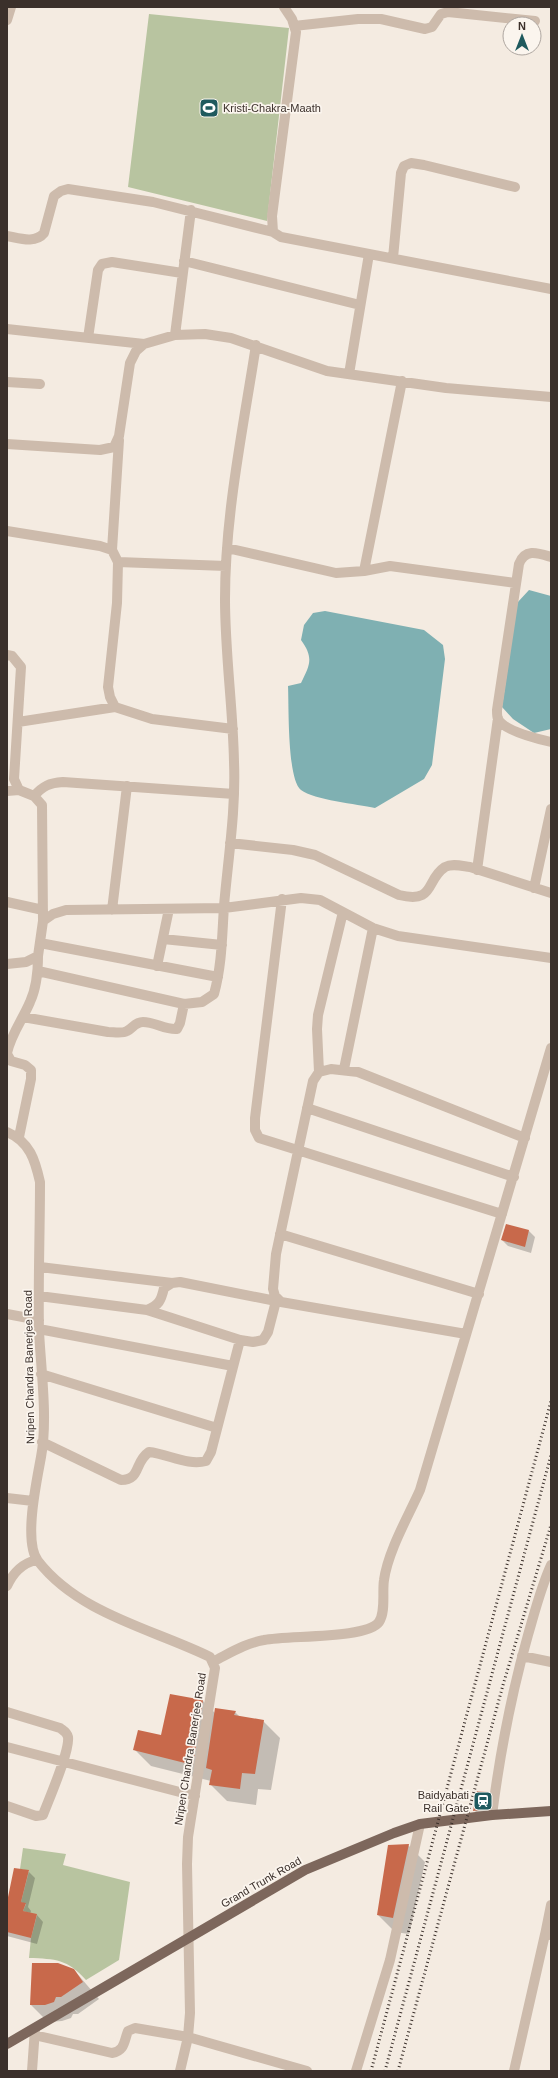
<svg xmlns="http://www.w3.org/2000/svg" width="558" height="2078" viewBox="0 0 558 2078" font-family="Arial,sans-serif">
  <rect width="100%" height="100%" fill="#f4ebe1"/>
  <path fill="#b8c4a0" d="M149,14l140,14 -22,193 -139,-34z
    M23,1848l43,6 -3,11 67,17 -11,78 -33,20c-19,-21 -30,-21 -57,-22l2,-20 6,-23 -14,-4 3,-7 -5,-2 8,-31 -9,-2z"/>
  <path fill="#7fb0b2" d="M529,590l22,6v133l-17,4 -21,-14 -11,-12 15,-104z
    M325,611l99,19 19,15 2,14 -13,106 -8,14 -49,29c-18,-4 -61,-8 -74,-18 -14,-11 -12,-84 -13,-104l13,-3c9,-18 13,-25 0,-43l3,-15 9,-12z"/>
  <path fill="#0003" d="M506,1225l23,6 6,6 -4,16 -23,-7 -6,-6z
    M203,1701l12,12 20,-1 6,6 22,3 17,17 -9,52 -13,-1 -2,16 -29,-4 -17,-17 1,-3 -60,-15 -17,-17 28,-13z
    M488,1793l6,7 -2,15 -11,2 -7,-7z
    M408,1845l17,17 -16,72 -14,-2 -17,-17z
    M28,1871l7,7 -7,29 3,4 -1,3 7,1 6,7 -6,22 -30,-8v-30z
    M74,1970l25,29 -21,15h-5l-2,4 -9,3 -14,1 -17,-17z"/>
  <path fill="#c8694b" d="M506,1224l23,6 -4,17 -24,-7z
    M170,1694l33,6 -10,65 -60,-15 5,-20 23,5z
    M215,1708l21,3 -2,4 30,5 -9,54 -13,-1 -2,16 -31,-4 3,-15 -6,-2z
    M477,1791l12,1 -3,17 -13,2z
    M409,1844l-16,74 -16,-3 11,-70z
    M14,1868l15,2 -8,32 5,1 -3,8 14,3 -6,24 -24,-6v-30z
    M32,1963h26l16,6 9,13 -22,15h-5l-2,5 -9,3h-15z"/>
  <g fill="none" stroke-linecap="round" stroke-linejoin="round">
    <path stroke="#cdbbac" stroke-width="10" d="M284,7l8,12 4,13 -24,184 1,16 8,5 270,52
      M7,20l4,-13
      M294,26l64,-7h23l44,10 7,-2 9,-13 7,-2 87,9
      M7,236c12,2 28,8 37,-3l10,-37 7,-5 7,-2 85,13 120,30
      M393,258l8,-85 3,-7 7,-3 13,2 91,22
      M184,261l176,44
      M7,329l137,15
      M175,335l16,-125
      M88,338l10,-68 4,-6 10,-2 70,11
      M349,374l20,-120
      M7,382l33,2
      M7,444l93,6 14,-3 5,-11 11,-73 6,-12 8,-7 31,-9 30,-1 26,4 96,33 119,17 105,9
      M7,531l93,15 12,4 6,12 -1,41 -9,84 2,10 5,10 37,12 81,10
      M227,548l109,25 28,-2 26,-5 126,17
      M112,550l7,-110
      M551,557c-13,-4 -26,-9 -32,7l-22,146c0,3 0,7 1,9 6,12 40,20 53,23
      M118,562l108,4
      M364,571l38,-190
      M7,655l5,1 9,11 -7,112 5,11 15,6 8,9 1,116
      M18,722l97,-15
      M7,791l12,-1
      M34,796c9,-10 15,-13 29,-14l171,12
      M230,843l63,7 22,5 84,40c37,9 26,-15 46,-28 7,-4 17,-1 25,0l81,26
      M477,870l21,-152
      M534,888l17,-79
      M282,899l-27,219v12l4,8 243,76
      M7,902l36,8
      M112,910l15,-124
      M163,939l59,6
      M40,943l178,34
      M7,964l19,-2 12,-6 5,-35 10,-7 13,-4 158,-2 77,-10 19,2 53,28 25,8 153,22
      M157,966l12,-57
      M38,971l146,33 18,-2 12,-8c8,-29 8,-58 10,-88 4,-47 12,-96 10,-144 -1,-54 -9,-108 -9,-163 0,-85 18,-170 31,-254
      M23,1017l85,15c6,0 14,2 19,-1 6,-3 8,-9 16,-9 12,0 22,8 34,7l3,-6 4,-19
      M7,1053c4,-19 16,-34 23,-51 7,-15 8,-30 8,-46
      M7,1054l4,7 14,4 6,5v9l-12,58
      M344,1069l29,-141
      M319,1072l-2,-43 1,-14 25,-103
      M307,1108l207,69
      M7,1132c23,10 28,28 33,50 0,50 -2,99 -1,149 2,39 9,89 2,126 -4,23 -18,85 -3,104 41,53 115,68 172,96l5,11 -27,169 -1,27 3,149 -2,24 -8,34
      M280,1234l199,60
      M40,1267l132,16
      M39,1296l108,14c12,-5 14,-9 17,-22l8,-5 8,-1 101,20
      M147,1310l93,30 13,2 10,-2 5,-8 8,-31
      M7,1314l32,6
      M39,1329l194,37
      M466,1334l-185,-32 -6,-6 -2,-7 3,-35 37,-173 6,-9 12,-3 27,3 167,66
      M41,1374l176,54
      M42,1442l79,38c20,0 13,-18 28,-28 19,2 39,14 57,9l5,-9 29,-112
      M7,1498l26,3
      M7,1586c6,-13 14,-22 29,-26
      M522,1656l29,6
      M214,1661c16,-8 32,-18 50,-21 24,-5 103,-1 115,-18 7,-10 3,-30 5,-42 4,-29 24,-63 36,-90l131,-442
      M7,1712l53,16c4,3 7,4 8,9 2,14 -19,62 -25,78l-7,1 -29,-10
      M7,1747l188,49
      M492,1815c8,-62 19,-120 36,-180 7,-24 13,-48 23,-70
      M549,1935l-3,-5 5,-25
      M34,2035l78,18c13,-2 12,-12 16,-22l7,-3 53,9 119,34
      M32,2071l3,-42
      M356,2071l34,-111 30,-136
      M514,2071l32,-141"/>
    <path stroke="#7d675c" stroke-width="10" d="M7,2044l298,-174 89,-37 26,-9 72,-9 59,-4"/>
    <path stroke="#3b302b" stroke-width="3" stroke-dasharray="1 3" stroke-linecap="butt" d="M371,2071l180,-670
      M385,2071l166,-616
      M398,2071l105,-386 48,-160"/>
  </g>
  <defs>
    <g id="stadium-square" transform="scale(1)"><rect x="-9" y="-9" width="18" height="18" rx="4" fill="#1f5a5e" stroke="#fbf5ee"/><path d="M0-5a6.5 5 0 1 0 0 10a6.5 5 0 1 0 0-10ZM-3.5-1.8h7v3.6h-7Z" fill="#fff"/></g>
    <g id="station-square" transform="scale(1)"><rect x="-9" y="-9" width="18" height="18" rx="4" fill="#1f5a5e" stroke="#fbf5ee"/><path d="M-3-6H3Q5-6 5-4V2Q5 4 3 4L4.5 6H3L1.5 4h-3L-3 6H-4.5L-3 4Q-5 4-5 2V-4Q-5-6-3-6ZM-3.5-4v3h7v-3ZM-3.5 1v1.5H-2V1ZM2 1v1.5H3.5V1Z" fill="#fff"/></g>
  </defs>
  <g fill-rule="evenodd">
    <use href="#stadium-square" x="209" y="108"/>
    <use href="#station-square" x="483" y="1801"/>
  </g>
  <g text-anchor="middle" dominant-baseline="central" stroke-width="3.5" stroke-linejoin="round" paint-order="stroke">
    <g font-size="11" fill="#3b302b" stroke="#fbf5ee" text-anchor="start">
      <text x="223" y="108">Kristi-Chakra-Maath</text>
      <text x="469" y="1795" text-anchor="end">Baidyabati<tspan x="469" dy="13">Rail Gate</tspan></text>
    </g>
    <g font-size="11" fill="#3b302b" stroke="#fbf5ee">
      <text transform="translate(29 1367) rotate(-91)">Nripen Chandra Banerjee Road</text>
      <text transform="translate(190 1749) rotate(-81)">Nripen Chandra Banerjee Road</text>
      <text transform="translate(261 1882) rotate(-30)">Grand Trunk Road</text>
    </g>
  </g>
  <rect width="558" height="2078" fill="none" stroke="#3b302b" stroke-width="16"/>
  <g transform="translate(522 36)"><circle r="19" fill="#fbf5ee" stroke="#aea6a0"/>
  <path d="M0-3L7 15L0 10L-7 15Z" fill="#1f5a5e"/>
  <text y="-6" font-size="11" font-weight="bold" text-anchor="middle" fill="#3b302b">N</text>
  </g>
</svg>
